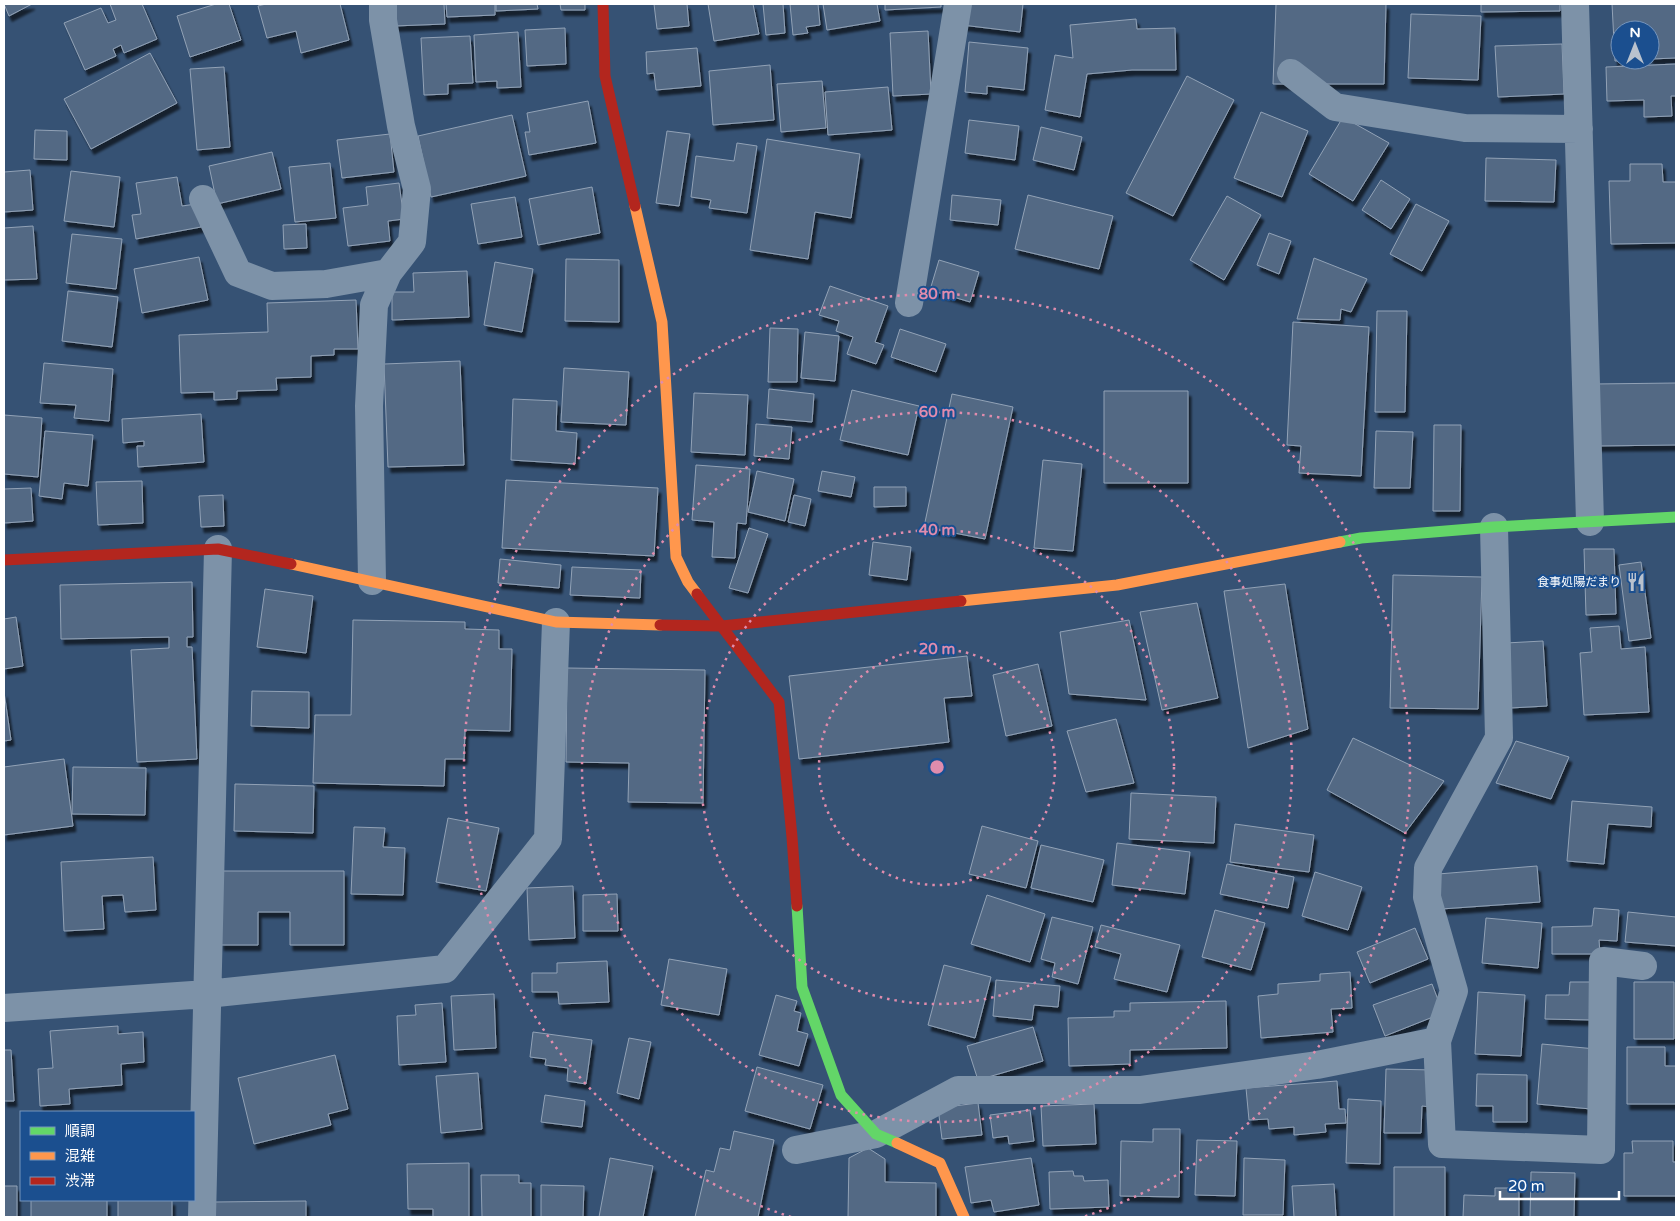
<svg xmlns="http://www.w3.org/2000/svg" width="1680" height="1221" viewBox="0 0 1680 1221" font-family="'Varela Round','Noto Sans JP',sans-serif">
  <defs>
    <filter id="shadow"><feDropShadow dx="3" dy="5.5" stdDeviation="1" flood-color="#0009"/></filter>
  </defs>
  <rect width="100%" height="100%" fill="#365274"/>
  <path fill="#526984" stroke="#92a2b6" filter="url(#shadow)" d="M4,4h28l-23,12z
    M110,4h32l15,35 -33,14 -3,-8 -8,4 3,7 -31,14 -21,-47 37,-15 7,15 8,-3z
    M216,4h13l12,36 -51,17 -13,-41z
    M266,4h74l9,36 -48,13 -5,-22 -29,7 -9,-32z
    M393,4h51l1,20 -51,2z
    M446,4h49v11l-48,2z
    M496,4h41l1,5 -42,2z
    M560,4h25v6h-24z
    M654,4h33l2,22 -32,3z
    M708,4h45l6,30 -45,7z
    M763,4h20l2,29 -19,2z
    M790,4h28l2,21 -14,2 2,6 -15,2z
    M823,4h54l3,17 -53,9z
    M885,4h56v3l-56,3z
    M964,4h59l-3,28 -58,-7z
    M1276,4h110l-2,80h-111z
    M1481,4h79v7l-79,1z
    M1612,4h64v54l-26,1v-29h-30v30h10l-15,1z
    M1411,14l70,2 -3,64 -70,-2z
    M1136,19l1,10 38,-1 1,42h-44l-45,4 -7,43 -35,-7 10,-55 18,3 -3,-33z
    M565,28l1,36 -39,2 -2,-36z
    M928,31l3,63 -38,2 -3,-63z
    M518,32l3,55 -24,1v-7l-21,1 -2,-47z
    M470,36l3,47 -25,1v10l-24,1 -3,-57z
    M969,42l59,6 -4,42 -37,-4v8l-22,-2z
    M1562,44l2,50 -66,3 -3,-51z
    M697,48l4,38 -45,4 -2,-17 -7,1 -1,-22z
    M150,53l27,50 -86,46 -27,-50z
    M1676,64v32h-5l1,20 -28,1v-17l-37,1 -1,-34z
    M770,65l4,55 -61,5 -4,-54z
    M224,67l6,80 -33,3 -7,-81z
    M1187,76l47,24 -61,116 -47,-23z
    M822,81l4,47 -45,4 -4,-48z
    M888,87l4,43 -64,5 -3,-43z
    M588,101l8,42 -67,12 -4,-23h5l-3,-19z
    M1261,112l47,19 -26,66 -48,-19z
    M512,115l14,61 -95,21 -13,-61z
    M1343,117l46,26 -36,58 -44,-27z
    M969,120l50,6 -4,34 -50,-7z
    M1041,127l41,10 -8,33 -41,-10z
    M35,130l32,1v29l-33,-1z
    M667,131l23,3 -11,72 -23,-3z
    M390,134l4,38 -52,6 -5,-38z
    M767,139l93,15 -9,64 -36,-6 -7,47 -58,-9z
    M737,143l20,3 -10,67 -38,-5 2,-8 -20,-3 5,-41 38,5z
    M272,152l9,37 -64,15 -8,-38z
    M1486,158l70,2 -2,42 -69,-1z
    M330,163l6,55 -41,4 -6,-55z
    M1630,164h32l1,18h13v61l-65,1 -2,-63h21z
    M30,170l3,40 -29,2v-40z
    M71,171l49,6 -6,50 -50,-6z
    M177,177l5,29 14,-2 5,23 -65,12 -4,-24 9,-1 -5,-31z
    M1381,180l29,19 -19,30 -29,-19z
    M399,183l5,36 -16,2 2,20 -42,5 -5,-38 25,-3 -2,-18z
    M592,187l8,46 -62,12 -9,-46z
    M952,195l49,5 -3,25 -48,-5z
    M1028,195l85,21 -14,53 -84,-20z
    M1227,196l34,19 -37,65 -34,-20z
    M515,197l7,40 -44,7 -7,-40z
    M1416,204l33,17 -27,50 -32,-17z
    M306,224l1,24 -23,1 -1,-24z
    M33,226l4,53 -33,1v-52z
    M1269,233l22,8 -12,33 -22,-9z
    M72,234l50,5 -6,50 -50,-6z
    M199,257l9,43 -66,13 -8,-44z
    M1314,258l53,21 -16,33 -10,-3 -1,11 -43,-1z
    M566,259l53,1v62l-54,-1z
    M939,260l40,12 -9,30 -40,-12z
    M495,262l38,7 -11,63 -38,-7z
    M467,271l2,46 -77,3v-28h22l-1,-19z
    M830,286l58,20 -13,36 9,3 -8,19 -29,-10 6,-17 -17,-6 3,-10 -20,-6z
    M68,291l50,6 -6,50 -50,-6z
    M356,300l2,49h-24v6l-23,1v21l-35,1 1,12 -40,1v8l-23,1v-8l-33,1 -2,-58 89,-3 -1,-29z
    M1377,311h30l-2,101h-30z
    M1293,322l76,5 -8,149 -62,-3 2,-27 -14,-1z
    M770,328l28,1 -1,53h-29z
    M900,329l46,15 -10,28 -45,-15z
    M805,332l34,4 -4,45 -34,-3z
    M460,361l4,104 -76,2 -4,-103z
    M44,363l69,6 -4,52 -35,-3 2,-13 -36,-2z
    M564,368l65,4 -3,53 -65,-3z
    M1676,383v62l-82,1v-62z
    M769,389l45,5 -2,28 -45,-4z
    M852,390l67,16 -11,49 -68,-15z
    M1104,391h84v92h-84z
    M694,393l54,2 -3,60 -54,-3z
    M952,394l61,13 -28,132 -61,-12z
    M513,399l44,2 -1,30 21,2 -2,31 -64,-4z
    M201,414l3,48 -66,5 -1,-21h7v-5l-21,2 -1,-24z
    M4,415l38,3 -4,59 -34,-3z
    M756,424l36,3 -3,32 -35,-3z
    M1434,425h27l-1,86h-27z
    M45,431l48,4 -5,51 -24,-3 -2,16 -23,-3z
    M1376,431l37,1 -3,56h-36z
    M1043,460l39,4 -9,87 -39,-3z
    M696,465l54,4 -4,55 -9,-1 -2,35 -23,-1 2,-35 -22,-2z
    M757,471l37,8 -9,42 -37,-9z
    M822,471l33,6 -4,20 -33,-6z
    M506,480l152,8 -4,68 -152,-8z
    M142,481l1,42 -45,2 -2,-43z
    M874,487h32v19l-32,1z
    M31,488l2,33 -29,2v-34z
    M223,495l1,31 -23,1 -2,-31z
    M794,495l17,4 -6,27 -17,-4z
    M749,528l19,6 -20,59 -19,-5z
    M873,542l38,5 -4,33 -38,-5z
    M1584,549h30l2,65 -30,1z
    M500,559l61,6 -2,23 -61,-5z
    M1641,562l10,76 -22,3 -10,-76z
    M572,567l69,3 -1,28 -70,-3z
    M1393,575l89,2 -4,132 -88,-1z
    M192,582l1,55h-6v10h5l5,112 -60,3 -6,-112 38,-2v-11l-108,2 -1,-54z
    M1285,584l23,145 -60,19 -24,-157z
    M265,589l48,7 -7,57 -49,-6z
    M1197,603l21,95 -56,12 -22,-98z
    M16,617l7,49 -19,3v-50z
    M353,620l112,2v7l34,1v19h13l-2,82 -45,-1 -1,29h-19l-1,27 -131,-3 2,-68h36z
    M1129,620l17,80 -77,-6 -9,-62z
    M1619,626l2,23 24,-2 4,65 -65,3 -4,-62 12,-1 -2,-24z
    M1543,641l4,65 -37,2 -4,-65z
    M967,656l5,40 -28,2 5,44 -150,17 -10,-83z
    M1038,664l14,62 -46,10 -13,-61z
    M567,668l138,2 -2,133 -75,-1 1,-39 -63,-1z
    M252,691l57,1v36l-58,-2z
    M4,692l7,48 -7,1z
    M1116,719l18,64 -48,9 -19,-61z
    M1353,738l91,43 -39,52 -78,-43z
    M1516,741l53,16 -18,42 -55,-16z
    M64,759l9,67 -69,9v-68z
    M73,767l73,1 -1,47 -73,-1z
    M235,784l79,2 -1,47 -79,-2z
    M1131,793l85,4 -2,46 -85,-4z
    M1572,801l80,6 -1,20 -43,-3 -4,40 -37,-3z
    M448,818l51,10 -13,63 -50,-9z
    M1235,824l79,11 -5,37 -79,-10z
    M982,826l56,15 -12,47 -57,-14z
    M354,827l31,1 -2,19 22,1 -2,47 -52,-1z
    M1117,843l73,9 -5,42 -73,-9z
    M1041,845l63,15 -11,42 -62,-14z
    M153,857l3,53 -31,2 -2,-17 -21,1 2,33 -40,2 -3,-69z
    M1227,864l67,13 -6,31 -68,-14z
    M1537,866l3,36 -99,7 -3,-35z
    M221,871h123v74h-54v-33h-32v33h-37z
    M1315,872l47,15 -14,43 -46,-14z
    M573,886l2,52 -46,2 -2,-52z
    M617,894l1,37h-35v-36z
    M987,895l58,19 -15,48 -59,-18z
    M1594,908l25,2 -2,31 -18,-1 1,14h-48v-27l40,-1z
    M1215,910l50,13 -14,47 -49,-13z
    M1628,912l48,5v29l-51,-4z
    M1052,917l41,10 -15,57 -26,-7 3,-14 -14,-4z
    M1486,918l56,5 -4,45 -56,-5z
    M1101,925l79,20 -13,47 -53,-13 7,-25 -26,-7z
    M1415,928l13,31 -58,24 -13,-31z
    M669,959l58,10 -8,46 -58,-10z
    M607,961l2,41 -50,2 -1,-12h-26v-19h25v-10z
    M944,965l47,12 -16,61 -47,-13z
    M1350,972l2,36 -21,1 2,23 -72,6 -3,-42 20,-2v-10l42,-3v-7z
    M996,980l64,6 -2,21 -24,-2 -2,15 -39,-4z
    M1570,982h24l-1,38 -48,-1 1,-24h23z
    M1634,982h40v57h-40z
    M1432,984l11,29 -58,23 -12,-31z
    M1478,992l47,3 -4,61 -46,-2z
    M494,994l2,54 -42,2 -3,-54z
    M776,995l21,6 -3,10 7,2 -4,18 11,3 -9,32 -40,-11z
    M1226,1001l1,47 -97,2v14l-61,2 -1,-48 46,-1v-6h16v-8z
    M442,1003l4,59 -47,3 -2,-49 19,-1 -1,-10z
    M118,1026v8l25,-2 1,30 -23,2 1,21 -53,4 1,15 -30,2 -2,-37 15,-1 -3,-37z
    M1033,1027l10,34 -65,19 -11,-34z
    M533,1032l59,8 -6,44 -19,-3 1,-13 -23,-3 1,-6 -16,-2z
    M629,1038l22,4 -12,57 -22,-6z
    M1542,1044l54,5 -5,60 -54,-5z
    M1627,1047h38v19h11v38h-49z
    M4,1050h7l3,51h-10z
    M335,1055l13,54 -20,5 3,11 -77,19 -16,-66z
    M757,1067l66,18 -13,44 -65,-18z
    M1386,1069l47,1 -1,37 -10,-1 -1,27h-37z
    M478,1073l4,56 -41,4 -5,-57z
    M1477,1074l50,1v47h-34v-16h-17z
    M1337,1081l2,28h6l1,14 -21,1 1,8 -32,3v-8l-25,2 -1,-10 -19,1 -3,-32z
    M545,1095l40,6 -3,26 -41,-5z
    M1348,1099l33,2 -1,63 -34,-1z
    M978,1103l4,32 -40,4 -4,-31z
    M1094,1104l2,40 -53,2 -2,-40z
    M1030,1110l4,31 -25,3 -1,-8 -15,2 -3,-23z
    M1153,1129h27l-1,68 -59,-1 1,-55 32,1z
    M734,1131l40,9 -16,77h-63l11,-47 8,2 6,-24 10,2z
    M1197,1140l40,1 -2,55 -40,-1z
    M1632,1141h41v21h3v34h-52v-43h9z
    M868,1148l17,11v23l51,1v34h-88l1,-59z
    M610,1158l43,8 -10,51h-44z
    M1031,1158l8,47 -45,7 -3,-12 -20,3 -6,-36z
    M1244,1158l41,2 -2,55h-40z
    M469,1163v54h-36v-8h-25l-1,-45z
    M1394,1167h51v50h-51z
    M1073,1171l1,5h9l1,5 24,-1 1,27 -59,2 -1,-37z
    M1531,1172l44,1 -1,44h-44z
    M481,1175h38v8h12v34h-49z
    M1334,1184l2,33h-42l-2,-31z
    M541,1185l43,1 -1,31h-42z
    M4,1186h13v31h-13z
    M1495,1188h24v29h-56l1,-22 31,1z
    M31,1200h76v17h-76z
    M118,1200h54v17h-54z
    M306,1201v16h-92v-15z"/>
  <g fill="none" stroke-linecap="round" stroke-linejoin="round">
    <path stroke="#7d92a8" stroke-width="28" d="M1575,4l15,518
      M1291,73l44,34 130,21 114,1
      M203,199l35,74 34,13 54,-2 62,-11
      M909,303l49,-299
      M372,581l-3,-175 5,-101 14,-32 24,-31 5,-53 -16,-63 -18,-106v-16
      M4,1008l203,-14 238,-25 103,-130 8,-217
      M1437,1041l5,103 159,6 2,-189 40,5
      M796,1150l80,-16 82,-44h182l177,-25 120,-24 17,-50 -27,-94 1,-29 71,-130 -5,-211
      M202,1217l16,-668"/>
    <path stroke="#63d668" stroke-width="11" d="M1340,542l21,-4 133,-11 182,-10
      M797,906l5,81 39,108 35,39 21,9"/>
    <path stroke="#ff974d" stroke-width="11" d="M635,206l27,116 14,235 12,25 9,12
      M291,564l265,58 104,3
      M961,601l156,-16 223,-43
      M897,1143l43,20 24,54"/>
    <path stroke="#b3261e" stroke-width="11" d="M603,4l2,72 30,130
      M4,560l214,-11 73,15
      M697,594l82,108 13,135 5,69
      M660,625l62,1 239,-25"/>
  </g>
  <g fill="none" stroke="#e08cad" stroke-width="2.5" stroke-dasharray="2.5 5">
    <circle cx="937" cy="767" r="118"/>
    <circle cx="937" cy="767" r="237"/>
    <circle cx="937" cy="767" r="355"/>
    <path d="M791 1217A473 473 0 1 1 1083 1217"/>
  </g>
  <defs>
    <g id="restaurant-bare" transform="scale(1.5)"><path d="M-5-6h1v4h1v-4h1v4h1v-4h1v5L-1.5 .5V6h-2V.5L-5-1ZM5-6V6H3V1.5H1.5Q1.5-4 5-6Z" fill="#b9c2ce" stroke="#1b4f8f" stroke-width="2.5" paint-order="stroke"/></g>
  </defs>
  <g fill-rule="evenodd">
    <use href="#restaurant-bare" x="1636" y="582"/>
  </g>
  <g text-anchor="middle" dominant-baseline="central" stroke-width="4" stroke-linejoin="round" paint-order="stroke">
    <g font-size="12" fill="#fff" stroke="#1b4f8f" text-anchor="end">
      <text x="1621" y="582">食事処陽だまり</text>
    </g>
  </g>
  <circle cx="937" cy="767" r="8" fill="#e08cad" stroke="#1b4f8f" stroke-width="2.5"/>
  <g font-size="15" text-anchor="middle" font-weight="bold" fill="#e08cad" stroke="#1b4f8f" stroke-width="4" stroke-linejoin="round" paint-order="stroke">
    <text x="937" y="299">80 m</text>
    <text x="937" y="417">60 m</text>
    <text x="937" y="535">40 m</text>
    <text x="937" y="654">20 m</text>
  </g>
  <rect width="1680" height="1221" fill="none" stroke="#ffffff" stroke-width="10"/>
  <rect x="20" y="1111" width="175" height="90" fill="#1b4f8f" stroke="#7695bc"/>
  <rect x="30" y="1127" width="25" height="8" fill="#63d668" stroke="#7695bc"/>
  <text x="65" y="1136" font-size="15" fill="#ffffff">順調</text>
  <rect x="30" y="1152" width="25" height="8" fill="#ff974d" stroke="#7695bc"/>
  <text x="65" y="1161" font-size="15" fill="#ffffff">混雑</text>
  <rect x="30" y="1177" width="25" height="8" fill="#b3261e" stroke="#7695bc"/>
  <text x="65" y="1186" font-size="15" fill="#ffffff">渋滞</text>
  <g transform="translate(1635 45)"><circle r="24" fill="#1b4f8f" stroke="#7695bc"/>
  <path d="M0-4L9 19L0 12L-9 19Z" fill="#b9c2ce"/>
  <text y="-8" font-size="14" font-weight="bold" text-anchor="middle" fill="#ffffff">N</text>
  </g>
  <path d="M1500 1191v8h119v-8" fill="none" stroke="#ffffff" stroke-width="2.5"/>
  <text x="1508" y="1191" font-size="15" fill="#ffffff" stroke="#1b4f8f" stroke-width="4" paint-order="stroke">20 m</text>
</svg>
